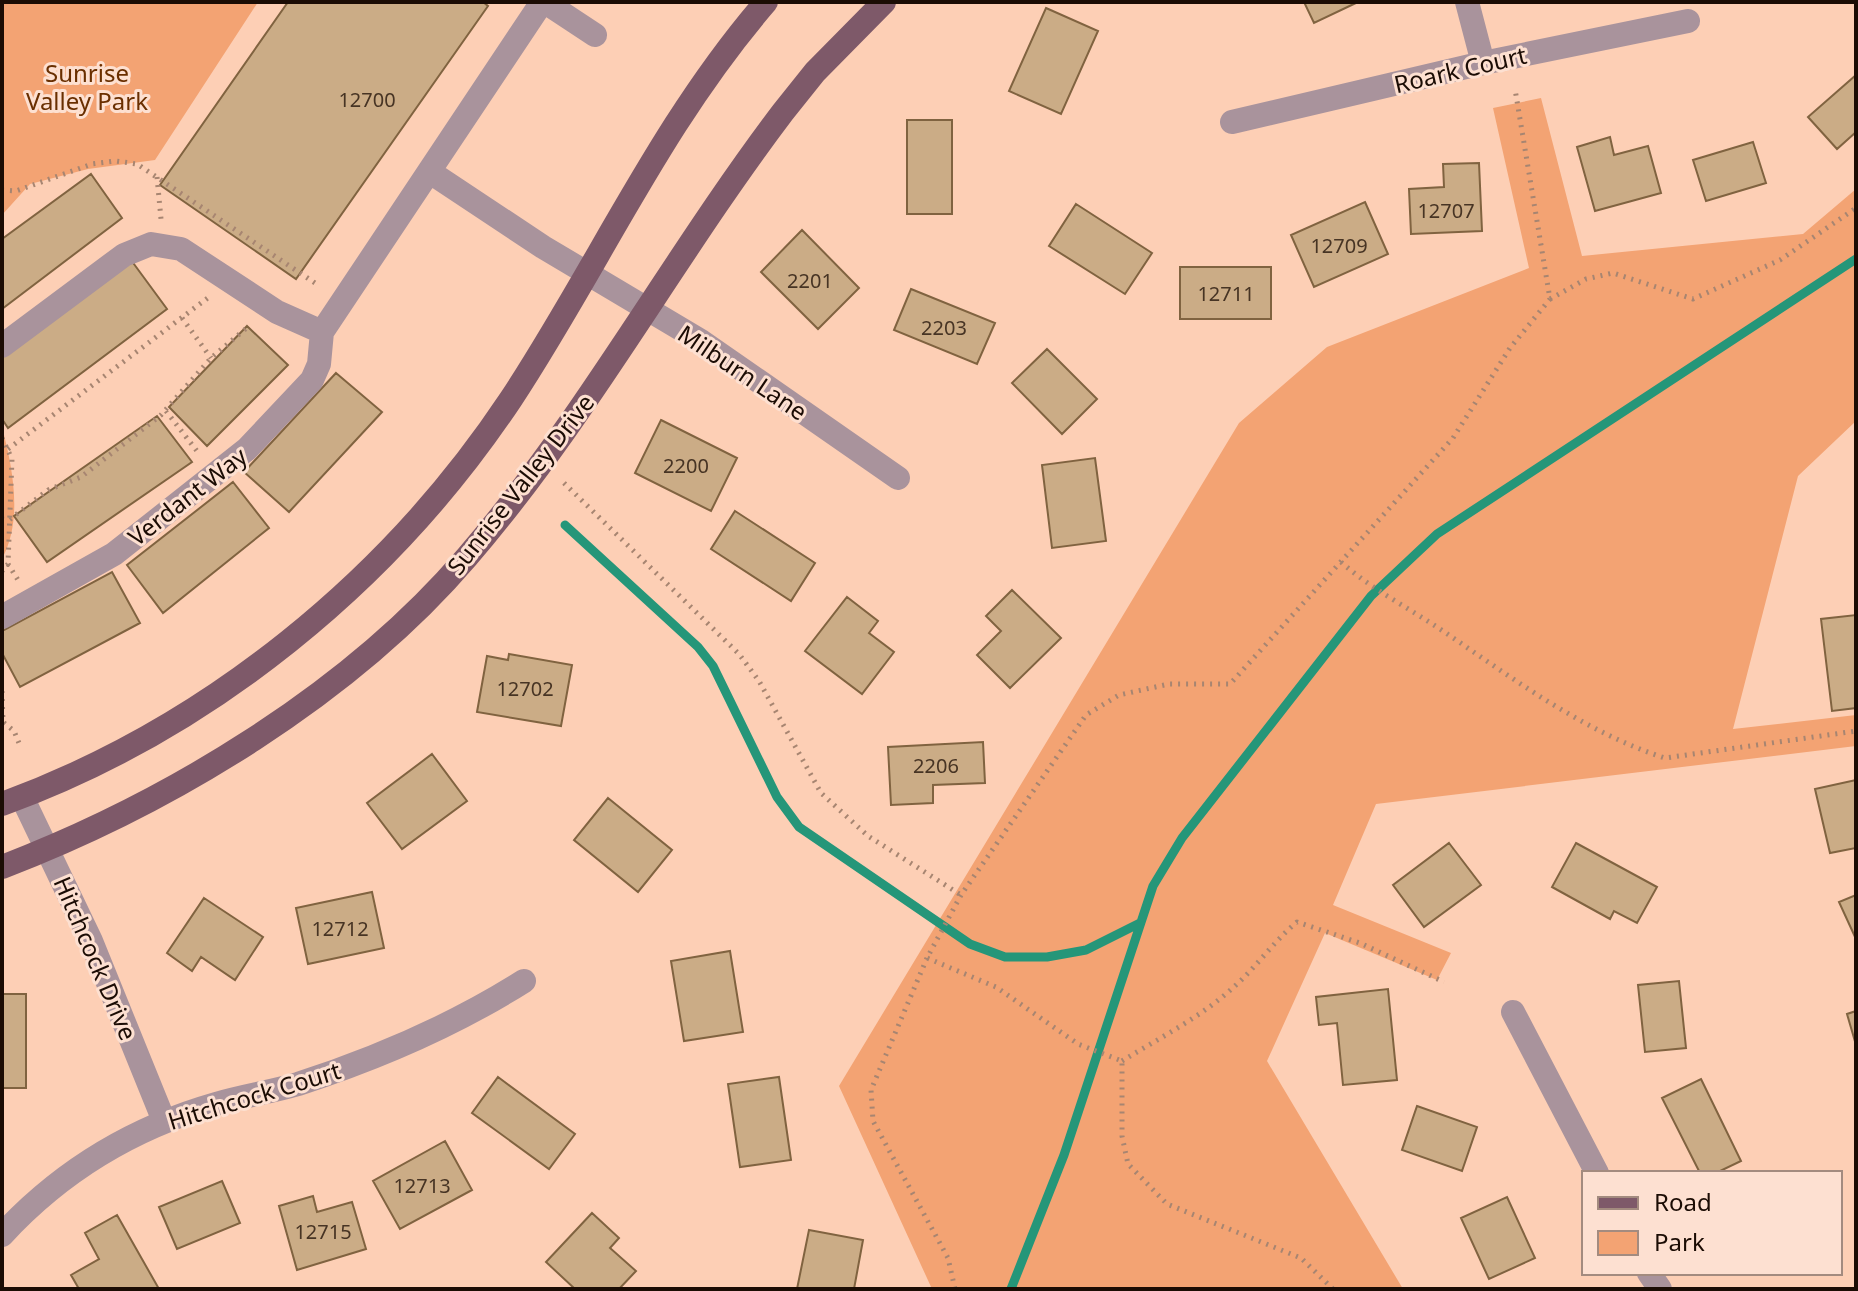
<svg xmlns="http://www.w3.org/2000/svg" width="1858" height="1291" viewBox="0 0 1858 1291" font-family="'Noto Sans',sans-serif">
  <rect width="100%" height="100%" fill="#fdcfb5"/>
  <path fill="#f3a373" d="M2,2h256l-103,158 -67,9 -58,15 -28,31z
    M1541,98l41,158 221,-22 53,-45v232l-58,55 -65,253 123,-14v31l-480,58 -43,101 118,48 -14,27 -112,-47 -58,128 136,228h-471l-93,-203 400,-663 88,-76 202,-79 -36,-160z
    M2,427c11,42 21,93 0,132z"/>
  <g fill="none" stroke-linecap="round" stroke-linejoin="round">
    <path stroke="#259679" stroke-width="9" d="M565,525l133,122 15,19 64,131 22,30 171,117 35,13h42l39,-7 54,-27
      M1011,1289l53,-134 89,-269 29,-48 189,-242 66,-62 419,-275"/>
  </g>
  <path fill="#cbac86" stroke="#806340" stroke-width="2" d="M288,2h195l5,4 -192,273 -136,-94z
    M1304,2h54l-44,21z
    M1046,8l52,23 -37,83 -52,-23z
    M1856,75v57l-19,17 -29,-32z
    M907,120h45v94h-45z
    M1610,137l4,18 34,-9 13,47 -66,18 -18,-64z
    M1753,142l13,41 -60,18 -13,-41z
    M1479,163l3,68 -71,3 -2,-45 35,-2 -1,-23z
    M91,174l31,44 -120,91v-70z
    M1365,202l23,52 -74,33 -23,-52z
    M1076,204l76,49 -27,41 -76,-48z
    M802,230l57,58 -41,41 -57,-57z
    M131,260l36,49 -159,119 -6,-9v-62z
    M1180,267h91v52h-91z
    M911,289l84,34 -18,41 -83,-34z
    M247,326l41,39 -81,81 -38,-39z
    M1047,349l50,50 -35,35 -50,-51z
    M336,373l46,39 -93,100 -45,-40z
    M157,416l35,46 -145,100 -33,-46z
    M661,420l76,38 -26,53 -76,-38z
    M1095,458l11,83 -54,7 -10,-83z
    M233,482l36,46 -106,85 -36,-48z
    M735,511l80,52 -24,38 -80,-52z
    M112,572l28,51 -120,64 -18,-34v-22z
    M1012,590l49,48 -51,50 -33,-33 24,-24 -15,-15z
    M847,597l31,24 -9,12 25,19 -32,42 -57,-43z
    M1856,615v93l-24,3 -11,-92z
    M509,654l63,11 -11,61 -84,-14 10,-56 21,4z
    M983,742l2,41 -52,2v18l-42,2 -3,-58z
    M432,754l35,47 -65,48 -35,-46z
    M1856,780v68l-26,5 -15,-64z
    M608,798l64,52 -34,42 -64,-52z
    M1449,843l32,42 -57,42 -31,-42z
    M1576,843l81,44 -20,36 -23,-12 -4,8 -58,-32z
    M372,892l12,56 -76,16 -12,-56z
    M1856,895v44l-17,-37z
    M204,898l59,39 -28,43 -34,-23 -9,14 -25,-18z
    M730,951l13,81 -59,9 -13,-80z
    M1679,981l7,67 -41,4 -7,-67z
    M1388,989l9,91 -54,5 -6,-62 -18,2 -3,-28z
    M2,994h24v94h-24z
    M1856,1011v34l-9,-31z
    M498,1077l77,57 -26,35 -77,-56z
    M779,1077l12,83 -51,7 -12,-83z
    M1701,1079l40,82 -25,12h-16l-38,-75z
    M1417,1106l60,21 -15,44 -60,-21z
    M445,1141l27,49 -72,39 -27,-48z
    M222,1181l18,42 -63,26 -18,-42z
    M313,1196l4,16 35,-10 14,47 -69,21 -18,-64z
    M1507,1197l28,61 -46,21 -28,-61z
    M592,1213l27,25 -9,10 26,23 -17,18h-44l-29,-27z
    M117,1215l42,74h-80l-8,-14 28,-16 -14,-26z
    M809,1230l54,10 -9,49h-57z"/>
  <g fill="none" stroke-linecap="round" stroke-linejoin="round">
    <path stroke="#a78571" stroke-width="5" stroke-dasharray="2 6" stroke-linecap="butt" d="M157,177l4,42
      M2,190l14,1 76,-27 24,-3 21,3 178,119
      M1550,299l36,-20 27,-6 80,26 87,-39 76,-52
      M182,318l29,40
      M166,411l34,44
      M2,438l10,21 -4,105 -6,7
      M8,449l201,-152
      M564,483l175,171 20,27 62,112 47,43 93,59
      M2,519l7,1 39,-30 33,-13 80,-62 50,-57 38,-32
      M1341,562c29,26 64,44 96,65 73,49 144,104 228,131l191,-27
      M8,564l10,16
      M2,691l1,31 11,9 7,17
      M927,958l-56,132 2,31 75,137 7,31
      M1122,1061c39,-24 81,-45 114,-76 22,-20 38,-44 61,-63l63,21 84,39
      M1333,1289l-32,-31 -134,-54 -39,-40 -6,-28v-75l-44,-17 -82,-57 -69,-29 34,-63 125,-180 33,-20 50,-11h61l223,-246 57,-90 40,-49 -35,-210"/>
    <path stroke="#a9939c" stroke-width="24" d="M545,2l50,33
      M1467,2l16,61
      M1232,122l251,-59 205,-42
      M430,172l113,75 158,94 197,137
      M322,332l220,-330
      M2,346l122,-91 27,-11 30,5 96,63 45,20
      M2,617l112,-63 133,-105 65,-69 7,-16 3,-32
      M22,797l69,144 73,180
      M1513,1012l84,161
      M2,1235c59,-64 130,-107 214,-131 27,-8 55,-12 82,-20 80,-26 155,-58 226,-103
      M1649,1273l11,16"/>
    <path stroke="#7e5969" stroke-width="24" d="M2,804c206,-75 388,-223 509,-405 87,-132 150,-276 255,-397
      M2,867c167,-64 348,-173 465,-310 119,-138 206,-300 316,-445l32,-40 69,-70"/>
  </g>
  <g text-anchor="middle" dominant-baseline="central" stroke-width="6" stroke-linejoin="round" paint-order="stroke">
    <g font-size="20" fill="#473424">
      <text x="367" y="99">12700</text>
      <text x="1446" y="210">12707</text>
      <text x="1339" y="245">12709</text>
      <text x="810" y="280">2201</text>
      <text x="1226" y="293">12711</text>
      <text x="944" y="327">2203</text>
      <text x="686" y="465">2200</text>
      <text x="525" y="688">12702</text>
      <text x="936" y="765">2206</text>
      <text x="340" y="928">12712</text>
      <text x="422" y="1185">12713</text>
      <text x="323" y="1231">12715</text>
    </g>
    <g font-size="24" fill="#1b0c04" stroke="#fde0d1">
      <text transform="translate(1460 69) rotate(-13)">Roark Court</text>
      <text transform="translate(743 372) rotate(34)">Milburn Lane</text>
      <text transform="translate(520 484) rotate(-52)">Sunrise Valley Drive</text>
      <text transform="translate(187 496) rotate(-38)">Verdant Way</text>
      <text transform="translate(96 958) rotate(67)">Hitchcock Drive</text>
      <text transform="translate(254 1095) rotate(-17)">Hitchcock Court</text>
    </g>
    <g font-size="24" fill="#6a2f00" stroke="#fde0d1">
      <text x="87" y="72">Sunrise<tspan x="87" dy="28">Valley Park</tspan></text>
    </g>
  </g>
  <rect width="1858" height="1291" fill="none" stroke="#1b0c04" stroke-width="8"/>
  <rect x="1582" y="1171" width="260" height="104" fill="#fde0d1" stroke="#a38b7f" stroke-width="2"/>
  <rect x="1598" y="1197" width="40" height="12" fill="#7e5969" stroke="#a38b7f" stroke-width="2"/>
  <text x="1654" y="1211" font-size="24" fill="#1b0c04">Road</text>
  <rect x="1598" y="1231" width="40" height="24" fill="#f3a373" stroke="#a38b7f" stroke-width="2"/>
  <text x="1654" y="1251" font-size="24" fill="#1b0c04">Park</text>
</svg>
